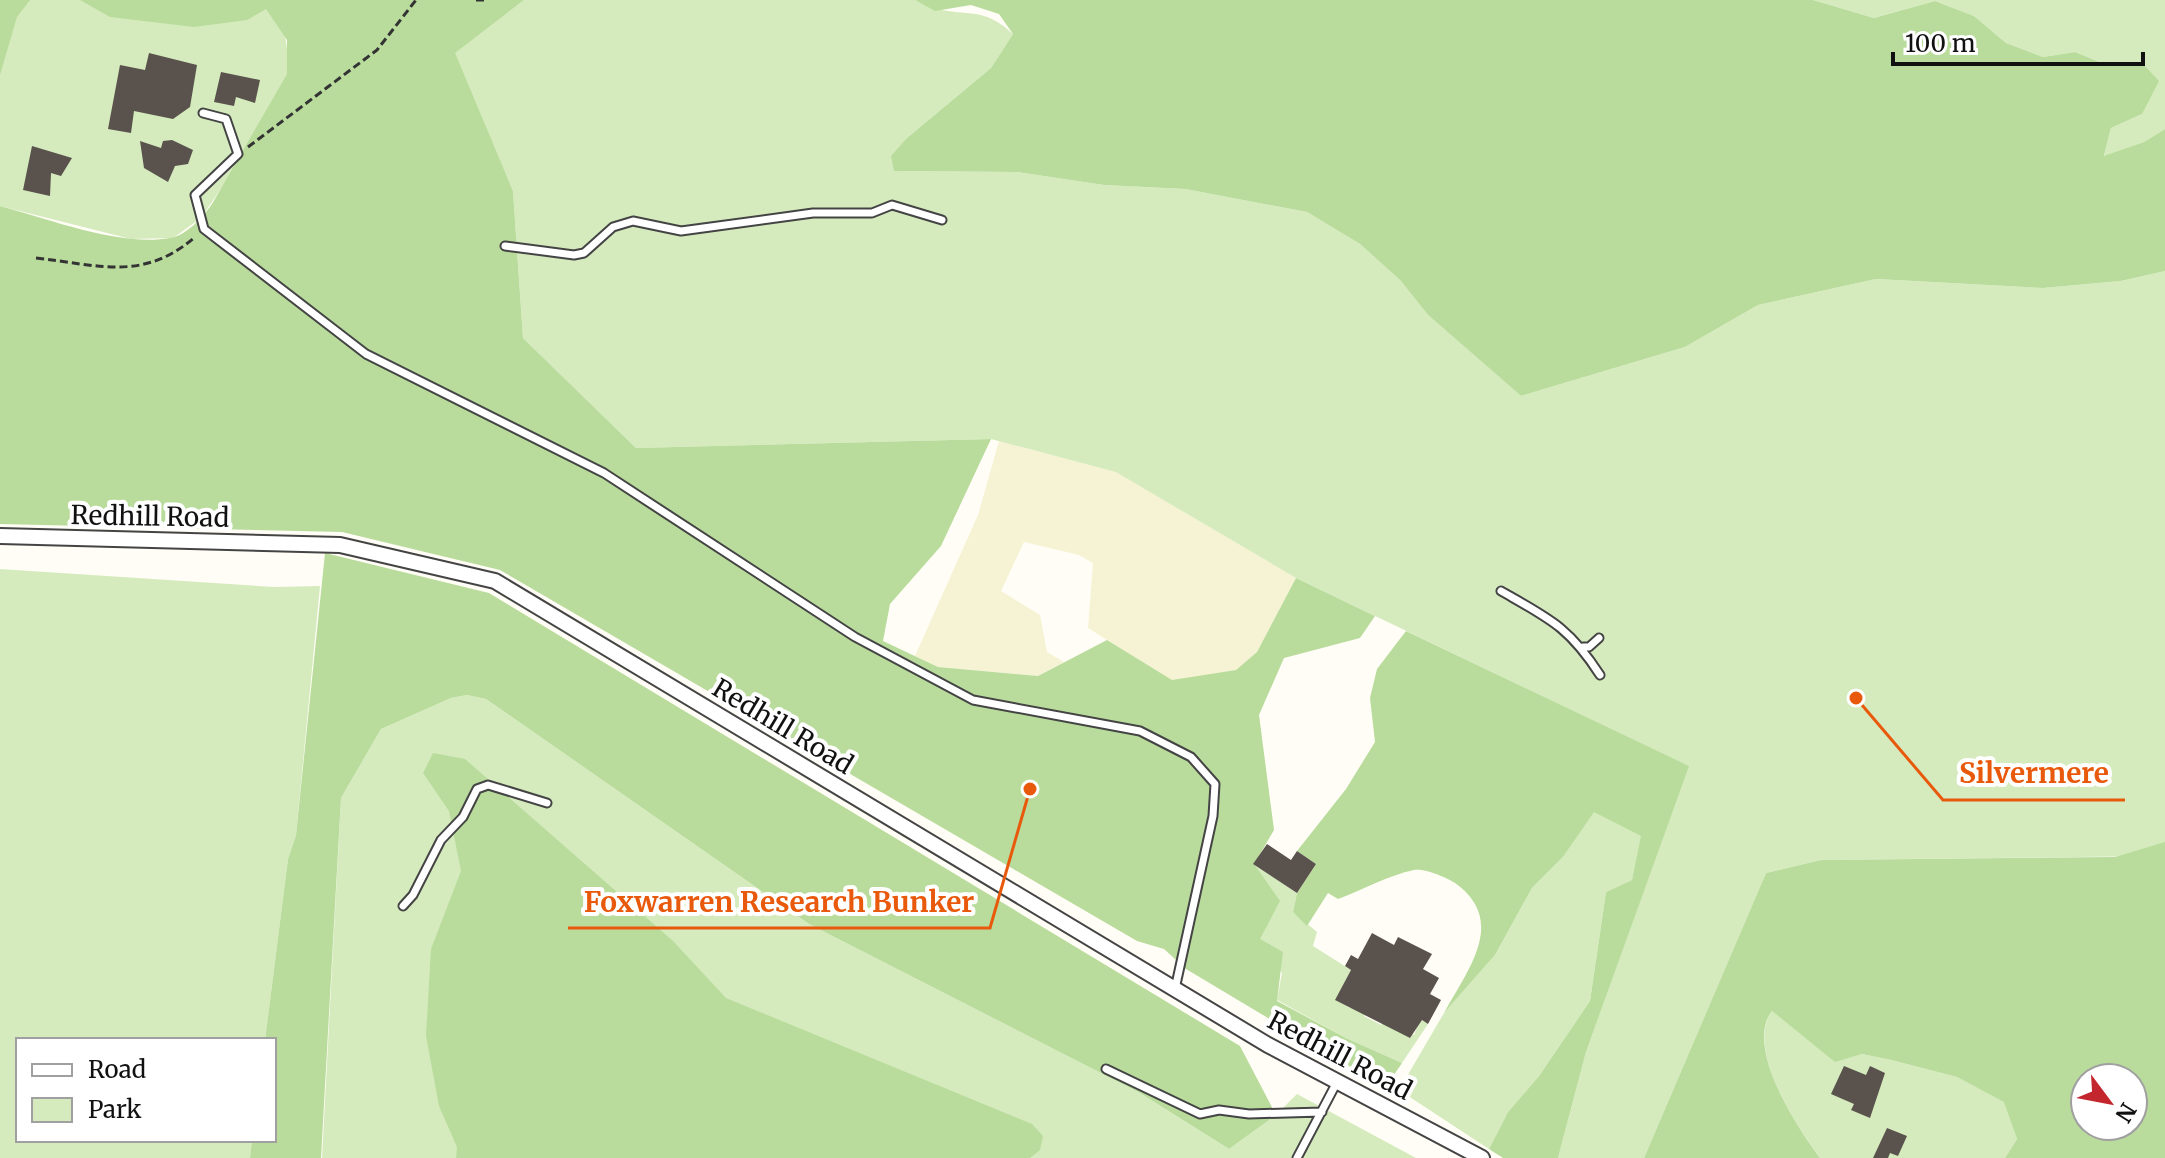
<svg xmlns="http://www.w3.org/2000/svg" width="2165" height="1158" viewBox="0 0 2165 1158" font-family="Merriweather,serif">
  <rect width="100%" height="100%" fill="#fffdf5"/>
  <path fill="#f6f3d4" d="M999,441l118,31 179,106 -39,74 -21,18 -64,11 -84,-53 5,-65 -14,-8 -55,-13 -23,49 39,24 7,37 17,10 -26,14 -100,-9 -23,-11 63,-141z"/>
  <path fill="#d5ebbd" d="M0,0h264l21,35 5,34 -53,96 -36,53 -28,20 -42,1 -131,-33z
    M524,0h391c43,23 62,0 98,34l-22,34 -84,70 -13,33 123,1 87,13 81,4 122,23 53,32 40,36 28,35 93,81 164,-49 73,-42 118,-26 167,9 78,-7 44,-10v585l-344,4 -55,13 -122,285h-86l28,-106 102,-286 -392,-188 -180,-106 -125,-33 -355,9 -113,-110 -10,-147 -59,-138z
    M1813,0h352v129l-21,13 -40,15 7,-29 31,-14v-50l-40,-1 -27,-11 -32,5 -37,-14 -32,-27 -39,-15 -61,17z
    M0,569l275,18 45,-1 -24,249 -8,24 -23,181h-247v100h234l-2,18h-250z
    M467,695l19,4 323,225 331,169 89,56 47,-34 21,-21 119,64h-1094l19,-360 40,-69 70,-31z
    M1594,811l48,25 -10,44 -26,12 -16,109 -51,75 -31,36 -19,37 -90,-59 45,-77 51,-58 37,-67 31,-31z
    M1253,864l44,29 -4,19 24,20 -4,14 38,24 -15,30 14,8 4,-6 14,8 -4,6 17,9 4,-5 29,15 6,-16 8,5 -26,39 -56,-25 -69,-38 5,-27 -22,-33z
    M1772,1011l63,50 27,-7 29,6 66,17 48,25 12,37 -12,19h-185c-24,-33 -75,-109 -48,-147z"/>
  <path fill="#b9dc9c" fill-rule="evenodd" d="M0,0h30l-13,17 -17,58z
    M80,0h444l-69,53 58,138 10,147 113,110 355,-9 -50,107 -51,58 -7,37 55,26 100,9 69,-36 65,40 64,-10 21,-18 39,-74 79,38 -15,22 -76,20 -25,57 15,115 -20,34 26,37 -20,38 23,13 -6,49 69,37 56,25 -17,25 -199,-119 -22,-20 -27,-8 -637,-371 -158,-38 -342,-8v-318c49,13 120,41 170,32 16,-2 33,-21 42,-34l75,-130v-34l-21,-31 -19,11 -53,7 -84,-10z
    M915,0h898l61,18 61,-17 39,15 32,27 37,14 32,-5 27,11 41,1 16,17 -17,33 -31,14 -7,28 40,-14 21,-13v142l-44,10 -78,7 -167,-9 -118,26 -73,42 -164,49 -93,-81 -28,-35 -40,-36 -53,-32 -122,-23 -81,-4 -87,-13 -123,-1 -3,-15 16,-18 84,-70 22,-34 -14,-20 -28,-9 -36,6z
    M325,553l164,40 751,453 36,69 -47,34 -89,-56 -331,-169 -323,-225 -19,-4 -16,3 -70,31 -40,69 -20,360h-71l2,-18h22v-100h-9l23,-181 8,-24z
    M1406,631l283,135 -103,286 -28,106h-55l-14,-9 19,-37 31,-36 51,-75 16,-109 26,-12 9,-44 -47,-24 -31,45 -31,31 -37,67 -51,58c24,-44 64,-92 11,-130 -9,-6 -31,-15 -41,-13 -25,5 -52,20 -76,29l-10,-6 -21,33 -14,-14 4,-19 19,-29 -19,-13 49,-62 29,-47 -5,-44 7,-29z
    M433,753l32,6 208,182 53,57 306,126 11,12 -3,14 -10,8h-574l1,-11 -18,-41 -13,-70 5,-87 30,-78 -12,-60 -26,-38z
    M2165,842v316h-160l12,-19 -13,-37 -47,-25 -66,-17 -29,-6 -27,8 -63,-51c-28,36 25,116 48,147h-176l122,-285 55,-13 294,-3zM2085,1078h48v48h-48z"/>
  <path fill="#5a524d" d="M149,53l48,12 -7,42 -17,12 -39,-8 -3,22 -23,-4 12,-64 25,5z
    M221,72l39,8 -5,23 -19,-6 -2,9 -20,-4z
    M172,140l21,10 -5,14 -13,2 -7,16 -24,-14 -4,-27 21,7 2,-7z
    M32,146l40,12 -11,18 -10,-3 -1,23 -27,-6z
    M1267,844l24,16 6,-9 19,13 -19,29 -44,-29z
    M1372,933l22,12 4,-8 34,17 -9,15 16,9 -9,16 11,6 -13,24 -6,-4 -12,18 -75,-38 16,-30 -6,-4 6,-11 7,4z
    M1844,1066l22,9 4,-9 15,7 -15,45 -19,-8 3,-6 -23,-10z
    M1887,1128l20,8 -9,20 -8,-3 -2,5h-15z"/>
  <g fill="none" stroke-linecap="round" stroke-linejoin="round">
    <g stroke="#444" stroke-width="11">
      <path id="lane" d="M203,113l23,6 12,35 -43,41 9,34 162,125 238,119 251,164 118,63 167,31 51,26 24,27 -2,32 -38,173
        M505,246l69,9 10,-2 29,-26 20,-6 48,10 132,-18h59l20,-8 50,15
        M1501,591c49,28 68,36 99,84
        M1583,647h6l10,-9
        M403,906l10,-11 28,-55 22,-23 14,-28 11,-4 59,18
        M1106,1069l94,45 19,-4 30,4 73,-2
        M1297,1158l40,-76"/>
    </g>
    <g stroke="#444" stroke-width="18">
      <path id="street" d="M0,536l340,9 155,36 773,464 214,113"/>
    </g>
    <path stroke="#333" stroke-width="3" stroke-dasharray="8 4" stroke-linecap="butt" d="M476,0h12
      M248,147l129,-97 39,-50
      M36,258c63,7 107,24 159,-21"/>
    <use href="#lane" stroke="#fff" stroke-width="7"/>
    <use href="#street" stroke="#fff" stroke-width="14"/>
  </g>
  <g text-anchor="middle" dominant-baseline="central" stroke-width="8" stroke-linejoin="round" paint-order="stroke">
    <g font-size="26" fill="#111" stroke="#fff">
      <text transform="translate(150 516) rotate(1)">Redhill Road</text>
      <text transform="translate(783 726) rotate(31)">Redhill Road</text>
      <text transform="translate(1340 1055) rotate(28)">Redhill Road</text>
    </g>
  </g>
  <path fill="none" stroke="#e8590c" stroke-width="3" d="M1856 698L1943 800H2125M1030 789L990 928H568"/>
  <g fill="#e8590c" stroke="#fff" stroke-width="3">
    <circle cx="1856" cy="698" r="8"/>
    <circle cx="1030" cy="789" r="8"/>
  </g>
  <g font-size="28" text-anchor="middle" font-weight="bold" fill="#e8590c" stroke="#fff" stroke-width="8" stroke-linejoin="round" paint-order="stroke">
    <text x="2034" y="783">Silvermere</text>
    <text x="779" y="912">Foxwarren Research Bunker</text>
  </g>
  <rect x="16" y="1038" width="260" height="104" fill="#ffffff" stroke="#a0a0a0" stroke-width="2"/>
  <rect x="32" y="1064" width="40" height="12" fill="#ffffff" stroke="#a0a0a0" stroke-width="2"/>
  <text x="88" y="1078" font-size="24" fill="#111111">Road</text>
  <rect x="32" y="1098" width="40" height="24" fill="#d5ebbd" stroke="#a0a0a0" stroke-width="2"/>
  <text x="88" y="1118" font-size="24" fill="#111111">Park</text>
  <g transform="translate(2109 1102) rotate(122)"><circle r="38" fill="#ffffff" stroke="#a0a0a0" stroke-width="2"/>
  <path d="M0-6L14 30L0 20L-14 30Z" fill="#c4262e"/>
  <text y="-12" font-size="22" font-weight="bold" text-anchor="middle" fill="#111111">N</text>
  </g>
  <path d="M1893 52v12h250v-12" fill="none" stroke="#111111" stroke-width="4"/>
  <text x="1905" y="52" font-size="24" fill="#111111" stroke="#ffffff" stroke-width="6" paint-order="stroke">100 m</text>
</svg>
